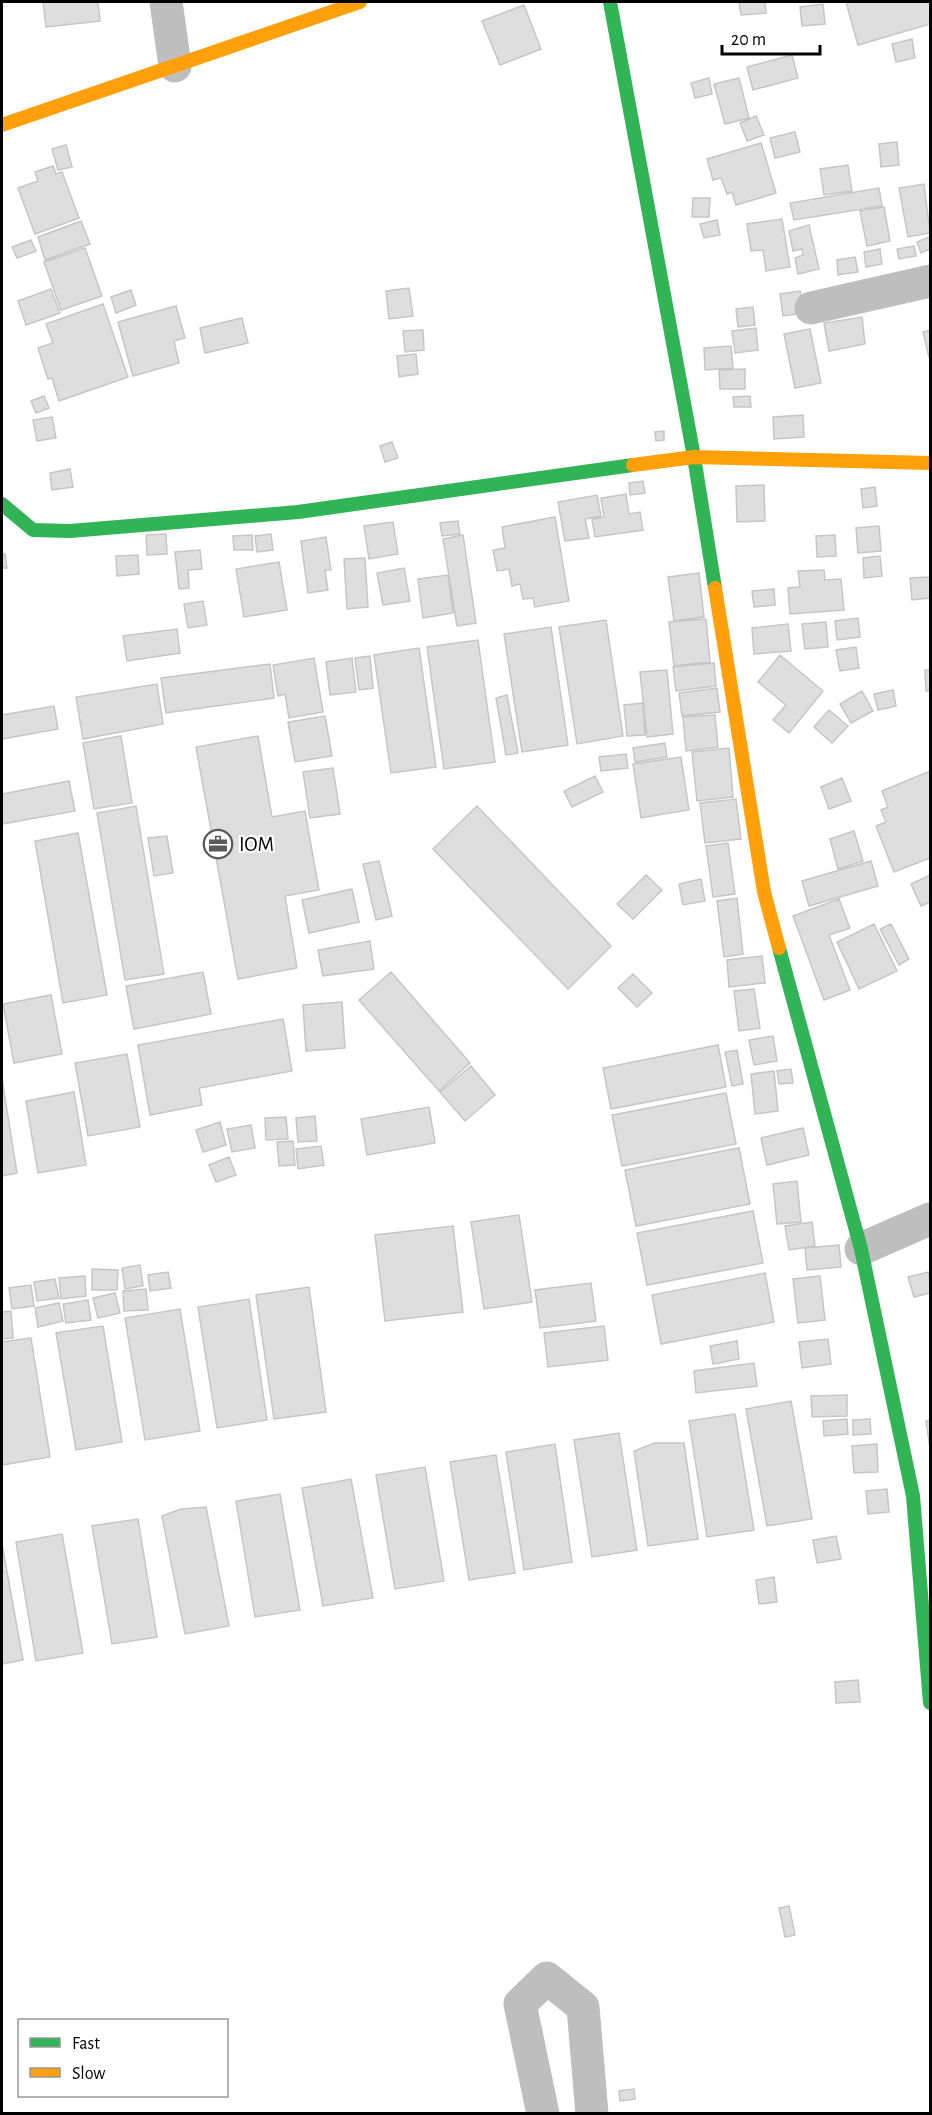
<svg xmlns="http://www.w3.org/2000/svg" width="932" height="2115" viewBox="0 0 932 2115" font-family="'Alegreya Sans',sans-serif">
  <rect width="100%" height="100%" fill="#fff"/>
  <path fill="#dedede" stroke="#c6c6c6" stroke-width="1.5" d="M43,2h55l2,19 -54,6z
    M739,2h26l1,11 -25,2z
    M846,2h84v22l-72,21z
    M823,4l2,20 -23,2 -2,-19z
    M524,5l17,44 -41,16 -18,-44z
    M912,39l3,19 -19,4 -4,-18z
    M792,55l6,23 -45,12 -6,-23z
    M709,78l3,16 -17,4 -4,-15z
    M739,78l10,40 -24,6 -11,-40z
    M756,116l8,19 -17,6 -7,-18z
    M795,132l5,20 -25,6 -5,-20z
    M897,142l2,23 -18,2 -2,-23z
    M761,143l15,50 -40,12 -4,-13 -5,2 -6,-16 -8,2 -6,-21z
    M66,145l6,22 -14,3 -6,-21z
    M848,165l4,26 -28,4 -4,-26z
    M53,166l3,8 6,-2 17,46 -44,16 -17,-46 20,-7 -3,-9z
    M924,184l6,49 -22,4 -9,-49z
    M879,188l3,18 -88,14 -4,-17z
    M693,198h17l-1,19h-17z
    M884,207l6,34 -23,5 -7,-35z
    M782,219l8,48 -24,4 -3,-21 -12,1 -4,-27z
    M717,220l3,15 -16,3 -4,-14z
    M81,221l9,23 -45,16 -7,-23z
    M809,225l10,44 -21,5 -3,-16 8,-3 -1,-6 -9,2 -4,-20z
    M929,237l1,12 -9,4 -4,-11z
    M31,240l5,11 -19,7 -5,-11z
    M914,246l2,10 -17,3 -2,-10z
    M85,248l17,48 -41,14 -17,-48z
    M880,249l2,15 -16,3 -2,-15z
    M855,257l3,15 -20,3 -1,-15z
    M409,288l4,28 -24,3 -3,-28z
    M51,289l9,24 -34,12 -8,-24z
    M131,290l5,15 -20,8 -5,-16z
    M800,291l3,22 -20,3 -3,-22z
    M103,304l25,73 -69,24 -7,-23 -4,1 -10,-31 15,-5 -7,-19z
    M176,306l9,32 -11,3 5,22 -46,13 -15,-54z
    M753,307l2,18 -17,2 -2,-18z
    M862,317l3,27 -36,7 -5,-28z
    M242,318l6,25 -43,10 -5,-25z
    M756,328l2,22 -23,3 -3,-22z
    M810,329l11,54 -26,5 -11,-54z
    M423,330l1,20 -19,2 -2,-21z
    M930,330v26l-1,1 -6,-25z
    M731,346l2,22 -28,2 -1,-22z
    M416,354l2,20 -19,3 -2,-21z
    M745,369v20h-25l-1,-19z
    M44,396l5,12 -13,5 -5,-12z
    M750,396l1,11h-17l-1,-10z
    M803,415l1,22 -30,2 -1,-22z
    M52,417l4,21 -19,3 -4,-21z
    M664,431v9l-8,1 -1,-9z
    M392,442l6,16 -13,4 -5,-16z
    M70,469l3,18 -21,3 -2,-17z
    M643,481l2,12 -15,2 -1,-12z
    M764,485l1,36 -28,1 -1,-36z
    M875,487l2,19 -14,2 -2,-19z
    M626,494l3,20 11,-2 3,18 -48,7 -3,-18 12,-2 -3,-19z
    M597,495l4,21 -16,3 4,19 -24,3 -7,-39z
    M555,517l14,84 -34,6 -2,-9 -10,1 -3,-15 -8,2 -3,-17 -12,2 -4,-21 12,-2 -3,-21z
    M458,521l2,13 -18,2 -2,-13z
    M393,522l5,32 -29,5 -5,-33z
    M879,526l2,25 -23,2 -2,-25z
    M166,534l1,20 -20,1 -1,-20z
    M271,534l2,16 -16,2 -2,-16z
    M252,535l1,15h-19l-1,-14z
    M463,535l13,88 -19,3 -14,-87z
    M835,535l1,21 -19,1 -1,-21z
    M326,537l5,33h-6l3,20 -20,3 -7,-52z
    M200,550l2,19 -14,1 1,18 -10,1 -4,-37z
    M2,554h3l2,14h-5z
    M138,555l1,19 -22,2 -1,-20z
    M880,556l2,20 -18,2 -1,-20z
    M365,558l3,49 -21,2 -3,-50z
    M279,562l8,48 -43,7 -8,-48z
    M404,568l6,33 -27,4 -6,-32z
    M824,570l1,10 16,-1 3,31 -54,4 -2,-26 12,-1 -2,-16z
    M699,573l5,44 -30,4 -6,-44z
    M448,575l5,38 -30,5 -5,-39z
    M930,577v21l-18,2 -2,-22z
    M774,589l1,16 -21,2 -2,-16z
    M203,601l4,24 -19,3 -4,-24z
    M858,618l2,19 -23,3 -2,-19z
    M706,619l4,43 -36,4 -5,-44z
    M606,620l17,116 -46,8 -18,-117z
    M826,622l2,25 -23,2 -3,-25z
    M788,624l3,27 -37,3 -2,-26z
    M551,627l17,118 -46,7 -18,-118z
    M177,629l3,24 -53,8 -4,-25z
    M478,640l17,122 -51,7 -17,-122z
    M856,647l3,21 -19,3 -4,-21z
    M419,648l17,119 -45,6 -17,-118z
    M780,655l43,36 -34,42 -16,-13 13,-15 -28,-23z
    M370,656l3,32 -14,2 -4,-32z
    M314,658l9,54 -34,6 -4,-24 -7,2 -5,-31z
    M352,658l4,34 -26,3 -4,-33z
    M714,663l2,23 -40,5 -3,-24z
    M270,664l4,34 -108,15 -5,-35z
    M667,670l6,64 -26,3 -7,-65z
    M925,670h5v21h-4z
    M157,684l6,40 -80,15 -7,-42z
    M717,688l3,24 -38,4 -3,-23z
    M893,690l3,16 -18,4 -4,-16z
    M862,691l11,20 -22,12 -11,-19z
    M507,695l11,58 -12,2 -10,-57z
    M643,703l2,32 -18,1 -3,-31z
    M54,706l4,23 -56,10v-24z
    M829,710l19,16 -16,17 -18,-16z
    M715,715l3,32 -32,4 -3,-34z
    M325,716l7,40 -37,6 -7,-40z
    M121,736l11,67 -38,6 -11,-66z
    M258,736l14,81 33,-6 14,79 -34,6 12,72 -59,11 -42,-232z
    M665,743l2,14 -32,5 -2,-14z
    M729,748l4,49 -36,4 -5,-49z
    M626,754l2,14 -27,3 -2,-14z
    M681,757l8,53 -48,8 -8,-54z
    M333,768l7,46 -30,4 -7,-46z
    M930,771v87l-36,14 -18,-46 10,-4 -5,-12 7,-3 -6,-16z
    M595,776l8,16 -31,15 -8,-16z
    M842,778l9,23 -22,8 -8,-22z
    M69,781l6,30 -73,13v-30z
    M736,799l5,40 -36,4 -5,-40z
    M136,806l28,168 -39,6 -28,-167z
    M477,806l134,140 -43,43 -135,-140z
    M854,831l9,30 -25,8 -8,-30z
    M78,833l29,162 -44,8 -28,-162z
    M167,836l6,37 -19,3 -6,-38z
    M728,843l7,51 -22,3 -7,-51z
    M379,861l13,55 -16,4 -13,-56z
    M871,861l7,25 -69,20 -7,-25z
    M646,875l16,15 -29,29 -16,-15z
    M930,875v27l-9,4 -10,-22z
    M701,879l4,22 -22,4 -4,-21z
    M352,889l7,33 -50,11 -7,-33z
    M737,898l6,56 -19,3 -7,-56z
    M839,899l11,29 -21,7 21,55 -26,10 -31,-84z
    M874,924l23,47 -38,18 -22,-47z
    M891,924l18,35 -10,6 -19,-36z
    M370,941l4,28 -51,7 -5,-26z
    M762,956l3,27 -36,4 -2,-27z
    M203,972l8,42 -77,15 -8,-43z
    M391,972l79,91 -31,28 -80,-91z
    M633,974l19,19 -15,14 -19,-19z
    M754,989l6,39 -21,3 -5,-40z
    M51,995l11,59 -48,9 -11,-59z
    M342,1002l3,46 -39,3 -3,-46z
    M283,1019l9,52 -93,17 3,17 -52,10 -12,-70z
    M773,1036l4,25 -23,4 -5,-25z
    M718,1045l8,42 -115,22 -8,-41z
    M737,1050l6,34 -11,2 -7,-34z
    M127,1054l13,73 -52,9 -13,-73z
    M471,1066l24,29 -30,26 -25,-29z
    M791,1069l2,14 -14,1 -2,-13z
    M774,1071l4,40 -23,3 -4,-40z
    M2,1079l15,94 -15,3z
    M74,1092l12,73 -48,8 -12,-72z
    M726,1093l10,51 -114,22 -10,-51z
    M429,1107l6,36 -68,12 -6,-36z
    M315,1116l2,25 -19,1 -2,-24z
    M286,1117l2,22 -22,1 -1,-22z
    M220,1122l6,23 -23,7 -7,-22z
    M251,1125l4,23 -23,4 -5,-23z
    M803,1128l6,27 -42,10 -6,-27z
    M293,1141l2,24 -16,1 -2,-24z
    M321,1146l3,19 -26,4 -2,-20z
    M739,1148l11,56 -114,22 -11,-56z
    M229,1157l7,18 -20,7 -7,-17z
    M797,1181l4,41 -24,2 -4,-40z
    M753,1211l10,52 -116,22 -10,-52z
    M519,1215l13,87 -48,7 -13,-87z
    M812,1222l3,24 -26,4 -4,-24z
    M453,1226l10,86 -78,9 -10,-86z
    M839,1245l2,22 -34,3 -2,-22z
    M140,1265l3,21 -18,3 -3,-21z
    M92,1269l26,1 -1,20h-25z
    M168,1272l3,16 -21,3 -2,-16z
    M929,1272l1,21 -16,4 -6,-20z
    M765,1273l9,49 -113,22 -9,-49z
    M85,1276l1,20 -25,3 -2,-21z
    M820,1276l5,44 -27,3 -5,-44z
    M55,1279l4,19 -22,3 -3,-19z
    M591,1283l5,38 -56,7 -5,-38z
    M31,1285l3,21 -22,3 -3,-21z
    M309,1287l17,125 -52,7 -18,-124z
    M146,1289l2,21 -24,1 -1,-20z
    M115,1293l5,20 -22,5 -5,-20z
    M249,1299l18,121 -50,8 -19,-121z
    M88,1300l3,20 -25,3 -3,-19z
    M59,1303l4,18 -25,6 -3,-19z
    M180,1309l20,122 -55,9 -20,-122z
    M11,1311l2,27 -11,1v-27z
    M103,1326l19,116 -46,8 -20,-117z
    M604,1326l4,34 -60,7 -4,-34z
    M31,1338l19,119 -48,8v-123z
    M828,1339l3,25 -29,4 -3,-26z
    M737,1341l2,18 -26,5 -3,-18z
    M754,1363l3,23 -61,7 -2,-22z
    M847,1395v21l-35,1 -1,-21z
    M791,1401l21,118 -45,7 -21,-117z
    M735,1414l19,116 -47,7 -18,-116z
    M847,1419l1,15 -24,2 -1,-15z
    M870,1419l1,15 -18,1v-15z
    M930,1420v28l-4,-27z
    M619,1433l18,117 -45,7 -18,-117z
    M655,1443h29l14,96 -50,7 -14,-95z
    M555,1444l17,118 -48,8 -18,-118z
    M877,1444l1,28 -24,1 -2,-27z
    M496,1455l19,118 -46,7 -19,-118z
    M425,1467l19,114 -49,8 -19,-114z
    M351,1479l22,119 -50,8 -21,-118z
    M887,1489l2,23 -21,2 -2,-23z
    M280,1494l20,116 -45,7 -19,-116z
    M206,1507l23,119 -44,8 -23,-118 19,-7z
    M138,1519l19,118 -45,7 -20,-118z
    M62,1534l21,119 -47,8 -20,-119z
    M836,1536l5,23 -24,4 -4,-23z
    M2,1544l21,116 -21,4z
    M774,1577l3,25 -18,2 -3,-24z
    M858,1680l2,22 -24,1 -1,-21z
    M789,1906l6,29 -10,2 -6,-29z
    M634,2089l1,10 -15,2 -1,-10z"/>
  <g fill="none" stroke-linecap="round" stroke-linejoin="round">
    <path stroke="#bebebe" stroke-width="33" d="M166,2l9,64
      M811,308l119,-27
      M861,1249l69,-30
      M543,2114l-23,-110 27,-26 36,29 9,107"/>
    <path stroke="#30b455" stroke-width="14" d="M610,2l84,455 21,131
      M2,504l31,26 37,1 228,-19 335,-47
      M779,948l82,301 52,247 17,207"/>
    <path stroke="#ff9f0a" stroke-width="14" d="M2,125l358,-123
      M633,465l61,-8 236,6
      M715,588l49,304 15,56"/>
  </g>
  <defs>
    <g id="office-ring" transform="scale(1.5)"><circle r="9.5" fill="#fff" stroke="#595959" stroke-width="1.5"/><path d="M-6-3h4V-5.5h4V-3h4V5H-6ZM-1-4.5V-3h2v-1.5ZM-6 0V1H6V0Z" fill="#595959"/></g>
  </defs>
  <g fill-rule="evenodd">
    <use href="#office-ring" x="218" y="844"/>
  </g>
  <g text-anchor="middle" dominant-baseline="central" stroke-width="4.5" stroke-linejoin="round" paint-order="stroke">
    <g font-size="21" fill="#000" stroke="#fff" text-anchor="start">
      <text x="239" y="844">IOM</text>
    </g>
  </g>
  <rect width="932" height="2115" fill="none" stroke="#000000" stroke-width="6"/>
  <rect x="18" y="2019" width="210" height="78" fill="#ffffff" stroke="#999999" stroke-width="1.5"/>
  <rect x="30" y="2038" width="30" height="9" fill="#30b455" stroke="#999999" stroke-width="1.5"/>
  <text x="72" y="2049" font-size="18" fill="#000000">Fast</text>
  <rect x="30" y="2068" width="30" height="9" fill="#ff9f0a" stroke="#999999" stroke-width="1.5"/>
  <text x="72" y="2079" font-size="18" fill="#000000">Slow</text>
  <path d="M722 45v9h98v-9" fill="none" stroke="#000000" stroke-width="3"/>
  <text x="731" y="45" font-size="18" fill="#000000" stroke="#ffffff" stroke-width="4.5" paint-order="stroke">20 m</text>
</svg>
